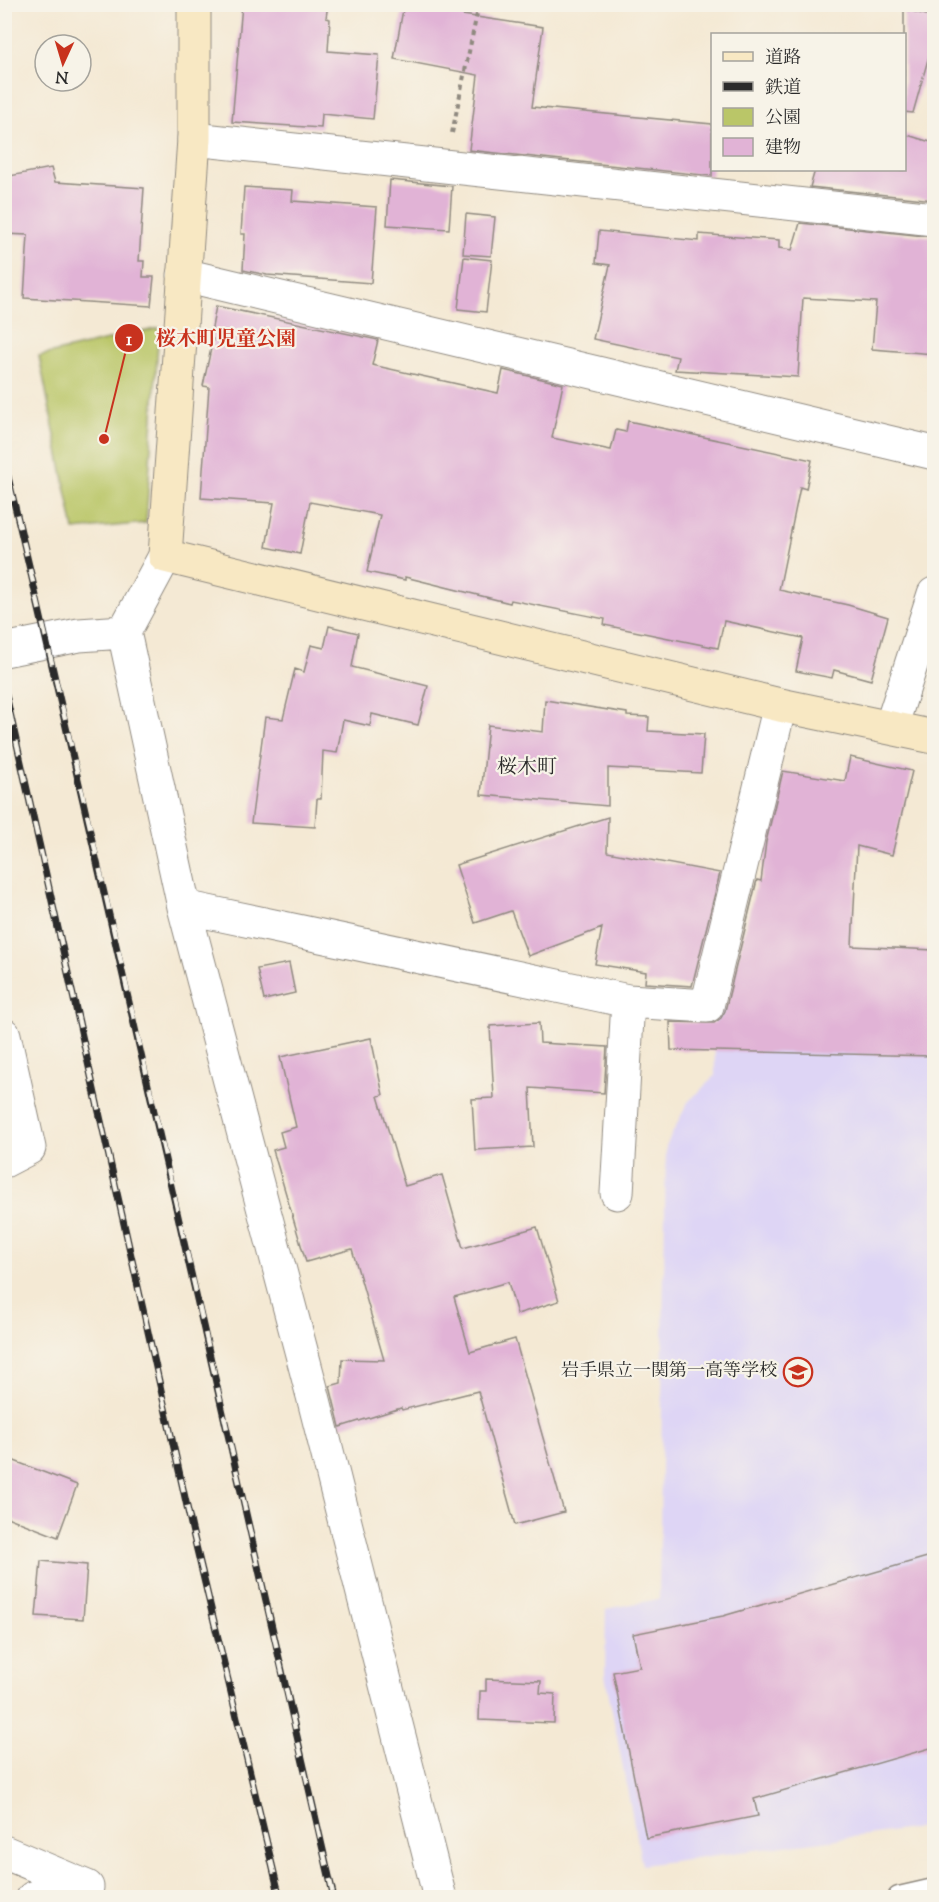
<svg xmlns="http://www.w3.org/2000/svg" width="939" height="1902" viewBox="0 0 939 1902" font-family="'Sorts Mill Goudy','Noto Serif JP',serif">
  <rect width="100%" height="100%" fill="#f7f3e8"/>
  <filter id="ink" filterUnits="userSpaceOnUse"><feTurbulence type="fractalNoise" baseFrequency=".0167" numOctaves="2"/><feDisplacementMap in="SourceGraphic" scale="12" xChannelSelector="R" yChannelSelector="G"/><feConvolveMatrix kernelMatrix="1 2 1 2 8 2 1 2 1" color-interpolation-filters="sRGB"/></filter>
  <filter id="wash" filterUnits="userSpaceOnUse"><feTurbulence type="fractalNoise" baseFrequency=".008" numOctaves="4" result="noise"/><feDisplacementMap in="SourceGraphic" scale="24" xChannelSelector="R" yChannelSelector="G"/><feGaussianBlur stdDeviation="1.35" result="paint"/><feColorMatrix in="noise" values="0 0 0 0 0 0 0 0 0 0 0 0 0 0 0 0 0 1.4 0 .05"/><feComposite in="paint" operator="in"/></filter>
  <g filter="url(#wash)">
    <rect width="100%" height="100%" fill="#f4e9d4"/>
    <path fill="#ded5f5" d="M714,1007l220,6v813l-292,39 -37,-190 1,-66 53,-10 7,-453 22,-44 27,-26z"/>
    <path fill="#bac668" stroke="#72784a" stroke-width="1.5" d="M159,328l-13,195 -72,7 -35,-174z"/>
    <g id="blocks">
      <path fill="#e1b3d6" d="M242,4h86l-2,14 4,1 -2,32 51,4 -6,64 -51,-5 -1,14 -89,-6z
        M404,4h61l-2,11 80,12 -11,80 180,17v52l-243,-26 9,-75 -84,-16z
        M904,9l30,8v21l-21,75 -9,-1z
        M904,134l30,9v57l-124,-13 5,-17h89z
        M51,168l4,14 89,6 -5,73h5l-1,16h11l-3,29 -127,-8 4,-63 -24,-1v-57z
        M390,180l62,6 -3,43 -62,-4z
        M244,187l49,3 -1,11 85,6 -6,76 -104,-8 -24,-5 2,-36h-4z
        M466,214l29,3 -4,39 -28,-2z
        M800,223l134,14v117l-62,-5 4,-47 -73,-4 -5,79 -123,-7 3,-13 -85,-18 17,-74 -14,-2 3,-32 100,10v-7l80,6v8l13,2z
        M464,257l28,3 -6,52 -28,-3z
        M216,306l162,34 -6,25 126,28 5,-23 60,14 -11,54 59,12 5,-20 10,2 2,-11 184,39 -6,29 -6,-2 -21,103 69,15 40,12 -17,63 -37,-10 -2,8 -36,-7 7,-33 -79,-17 -6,27 -114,-23 1,-6 -94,-19 -1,3 -105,-26v3l-38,-8 13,-57 -70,-13 -10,52 -34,-7 8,-44 -73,-5 8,-111 -6,-1 10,-47 -3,-1z
        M329,626l29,7 -6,34 76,19 -10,39 -46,-11 -2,12 -27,-6 -6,33 -14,-2 -2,48h-4l-2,28 -64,-4 14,-106 18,2 12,-50 9,3 7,-27 13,3z
        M545,700l82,13v3l22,1 -1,14 56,3 -3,39 -93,-5v38l-127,-11 7,-70 55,7z
        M850,757l62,14 -20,84 -35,-9 -5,100 82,4v106l-263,-6 -1,-28 44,1 7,-5 4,-7 32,-131 4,1 5,-39 17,-71 62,10z
        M608,817l-1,35 113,21 -28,113 -47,-3 1,-11 -51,-8 7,-36 -74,28 -17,-45 -36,12 -19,-58z
        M289,963l6,30 -31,7 -7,-31z
        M539,1023l1,20 67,4 -3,46 -74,-5 3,59 -58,3 -3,-51 22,-1 -4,-72z
        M371,1038l12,57 -5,1 27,90 37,-11 21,73 74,-21 22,74 -42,13 -9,-32 -54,15 16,55 45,-13 49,173 -49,13 -37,-134 -76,19 -1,-2 -61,19 -10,-41 11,-3 1,-24 42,1 -32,-111 -46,13 -33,-112 11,-3 -4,-15 16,-5 -16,-70z
        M4,1457l73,28 -19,52 -54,-21z
        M934,1555v192l-180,52 4,17 -112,22 -33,-166 27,-5 -7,-33 90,-18z
        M41,1561l46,4 -4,54 -47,-3z
        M486,1679l55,2 -1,12 15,1 -1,29 -75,-3 1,-29h6z"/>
    </g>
  </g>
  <g filter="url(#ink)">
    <use href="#blocks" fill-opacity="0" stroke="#908a80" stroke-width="1.5"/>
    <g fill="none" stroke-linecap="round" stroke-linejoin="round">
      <g stroke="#908a80" stroke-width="25">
        <path id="lane" d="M899,1898l35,-8"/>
      </g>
      <g stroke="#908a80" stroke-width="35">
        <path id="street" d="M194,139l740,80
          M184,275l750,178
          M165,556l-41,76 60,275 129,489 127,502
          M4,650l75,-15 45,-3
          M891,727l43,-133
          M184,907l444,94 79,5 73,-301
          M4,1035l25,113 -25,13
          M617,1193l11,-192
          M4,1852l83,35
          M33,1898l54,-11"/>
      </g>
      <g stroke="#908a80" stroke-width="35">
        <path id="secondary" d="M194,4v135l-29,417 615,149 154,32"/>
      </g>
      <path stroke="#908a80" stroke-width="4" stroke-dasharray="4.5 4.5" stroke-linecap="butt" d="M452,133l27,-129"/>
      <use href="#lane" stroke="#fff" stroke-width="22"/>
      <use href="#street" stroke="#fff" stroke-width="33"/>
      <use href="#secondary" stroke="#f8e8c3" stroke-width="33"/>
      <g stroke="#2b2b2b" stroke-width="7">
        <path id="rail" d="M4,460c114,478 219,958 330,1438
          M4,686l188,843 88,369"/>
      </g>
      <use href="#rail" stroke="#f7f3e8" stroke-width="4.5" stroke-dasharray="14" stroke-linecap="butt"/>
    </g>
  </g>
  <defs>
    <g id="school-ring" transform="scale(1.5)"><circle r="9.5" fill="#f7f3e8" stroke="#c8321e" stroke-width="1.5"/><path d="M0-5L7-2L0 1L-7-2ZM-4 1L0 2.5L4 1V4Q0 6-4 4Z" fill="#c8321e"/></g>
  </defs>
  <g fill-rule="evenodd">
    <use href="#school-ring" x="798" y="1372"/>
  </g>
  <g text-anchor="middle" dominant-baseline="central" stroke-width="4.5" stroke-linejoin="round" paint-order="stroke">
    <g font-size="18" fill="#2b2b2b" stroke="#f7f3e8" text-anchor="end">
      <text x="777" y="1372">岩手県立一関第一高等学校</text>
    </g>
    <g font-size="20" fill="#2b2b2b" stroke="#f7f3e8">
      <text x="527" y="768">桜木町</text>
    </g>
  </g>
  <path fill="none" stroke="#c8321e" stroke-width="2" d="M104 439L129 338"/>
  <g fill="#c8321e" stroke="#f7f3e8" stroke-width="2">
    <circle cx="104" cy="439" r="6"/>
    <circle cx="129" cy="338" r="15"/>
  </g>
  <g font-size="18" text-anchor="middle" font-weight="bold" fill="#fff">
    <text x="129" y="345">1</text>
  </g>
  <g font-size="20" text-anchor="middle" font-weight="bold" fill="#c8321e" stroke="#f7f3e8" stroke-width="4.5" stroke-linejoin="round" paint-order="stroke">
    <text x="226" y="345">桜木町児童公園</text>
  </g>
  <rect width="939" height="1902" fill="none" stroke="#f7f3e8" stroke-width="24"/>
  <rect x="711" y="33" width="195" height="138" fill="#f7f3e8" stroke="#a5a39c" stroke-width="1.5"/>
  <rect x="723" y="52" width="30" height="9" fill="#f8e8c3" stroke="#a5a39c" stroke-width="1.5"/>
  <text x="765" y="63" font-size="18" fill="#2b2b2b">道路</text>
  <rect x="723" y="82" width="30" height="9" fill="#2b2b2b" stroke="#a5a39c" stroke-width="1.5"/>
  <text x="765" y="93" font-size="18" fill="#2b2b2b">鉄道</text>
  <rect x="723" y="108" width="30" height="18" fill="#bac668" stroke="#a5a39c" stroke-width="1.5"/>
  <text x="765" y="123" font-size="18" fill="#2b2b2b">公園</text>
  <rect x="723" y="138" width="30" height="18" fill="#e1b3d6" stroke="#a5a39c" stroke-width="1.5"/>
  <text x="765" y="153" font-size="18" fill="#2b2b2b">建物</text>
  <g transform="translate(63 63) rotate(184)"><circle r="28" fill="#f7f3e8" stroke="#a5a39c" stroke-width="1.5"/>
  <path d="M0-4.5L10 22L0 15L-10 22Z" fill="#c8321e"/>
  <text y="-9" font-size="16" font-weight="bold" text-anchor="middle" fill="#2b2b2b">N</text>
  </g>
</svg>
